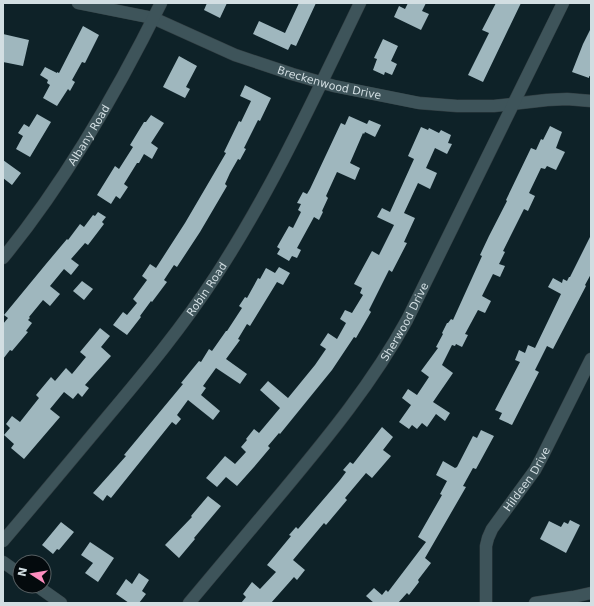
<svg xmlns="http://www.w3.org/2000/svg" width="594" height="606" viewBox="0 0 594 606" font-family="'DejaVu Sans',sans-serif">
  <rect width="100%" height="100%" fill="#0e2228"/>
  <path fill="#9fb7be" d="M207,3h20l-7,15 -16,-8z
    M299,3h17l-20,43 -5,-2 -3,6 -35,-16 6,-13 26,12z
    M408,3h18l-4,8 7,3 -8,16 -27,-13 5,-11 6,3z
    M496,3h25l-38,79 -15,-7 21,-42 -7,-3z
    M83,26l16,9 -14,28 -3,-1 -10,18 3,2 -5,9 -2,-2 -11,17 -14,-8 7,-13 -3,-2 1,-3 -8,-5 5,-8 12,6v-1l2,1z
    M591,28v49l-2,-1v2l-17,-6 11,-28z
    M3,34l26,6 -6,26 -20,-4z
    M383,39l15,7 -7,15 6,3 -5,11 -7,-3 -1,3 -11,-5 4,-11 -3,-1z
    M179,56l18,10 -11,21 4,2 -5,9 -22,-11z
    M245,85l26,13 -11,23 -2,-1 -14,28 2,1 -6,11 -2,-1 -8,14 -5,11 2,2 -27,46 -23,35 -3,-2 -10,15 3,2 -15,20 -1,-1 -11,15 1,1 -14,18 -14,-10 10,-13 4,3 10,-12 -4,-4 14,-19 -5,-4 8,-12 6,4 29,-45 41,-70 -2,-1 15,-31 2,1 10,-21 -11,-5z
    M37,114l14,8 -21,35 -14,-8 7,-13 -5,-3 6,-9 5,3z
    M151,115l13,8 -13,20 7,5 -6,11 -8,-5 -5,9h-2l-13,21 4,3 -8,12 -4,-3 -5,8 -14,-9 18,-29 4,3 14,-22 -3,-2 14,-23h2z
    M349,116l18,8 2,-4 12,5 -6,12 -10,-5 -1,2 -1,-1 -13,30 10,5 -5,12 -18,-8 -11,24 2,2 -6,13 1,1 -4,8 -5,-3 -17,31 4,2 -4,8 -5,-2 -3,5 -12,-7 3,-5 -3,-2 12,-21 4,2 8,-16 -3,-2 3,-6 -4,-1 6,-11 4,2 3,-5 31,-66 4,2z
    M550,126l12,6 -6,16 9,4 -9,18 -9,-4 -2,3 -4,-1 -12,25 6,3 -7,15 -4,-2 -21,42 2,1 -6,12 6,2 -5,11 -7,-3 -11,22 9,5 -6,12 -7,-3 -13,24 3,1 -6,12 -6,-3 -1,2 -3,-1 -10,20 11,8 -20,29 17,11 -5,8 -9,-7 -9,13 -5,-4 -5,6 -5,-4 -3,4 -10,-7 12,-17 -9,-7 6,-9 9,6 12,-18 -8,-6 17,-23 -2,-1 7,-13 -1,-1 5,-10h1l3,-4 2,1 29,-64 -2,-1 9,-19 18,-35 -1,-1 25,-52 5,2 5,-11 2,1z
    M421,127l7,3 1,-2 10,5 2,-3 10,5 -3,8 4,1 -5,10 -12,-6 -9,20 11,5 -7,16 -12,-6 -14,30 11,5 -11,24 3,1 -15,29 -3,-2 -20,40 2,2 -15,26 -2,-1 -22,33 -52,64 -1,-1 -11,13 2,2 -16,19 -17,19 -11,-9 -9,10 -11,-9 19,-22 10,8 11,-12 -5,-5 6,-7 -1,-1 8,-10 5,4 21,-25 -20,-18 8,-9 20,17 27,-33 11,-16 -6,-4 8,-12 9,6 9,-16 -6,-4 5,-9 7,3 11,-18 -3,-2 2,-5 -8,-4 18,-33 7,4 15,-30 -17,-8 5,-9 8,4 24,-53 -6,-3z
    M3,160l18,13 -9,12 -9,-7z
    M98,212l8,5 -4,5 2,2 -16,21 -3,-2 -14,16 8,6 -8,10 -7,-6 -14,17 10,8 -10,12 -7,-6 -14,17 1,1 -2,2 4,3 -6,8 2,1 -16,19 -2,-1 -7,9v-35l5,-6 -4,-3 42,-51 21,-25 1,1 12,-16 4,3 9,-12 2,1z
    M591,235v39l-6,11 1,1 -33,63 -6,-3 -12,24 4,2 -27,53 -13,-6 3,-6 -7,-3 25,-48 -5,-2 4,-10 6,3 3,-8 7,3 26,-54 -13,-7 5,-9 9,5 1,-4 4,2 2,-4h1z
    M279,267l11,6 -7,12 -6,-3 -27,44 -3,-2 -9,15 2,1 -14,19 21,15 -7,10 -24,-16 -13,18 3,2 -5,7 19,16 -7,9 -25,-20 -11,15 4,4 -5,6 -4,-3 -61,76 -4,-3 -4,6 -10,-8 33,-37 -2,-1 59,-71 -2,-1 18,-22 2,1 8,-13 3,2 14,-20h1l15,-23 -3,-2 6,-9 2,1 11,-20 2,1 6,-11 9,5z
    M82,281l11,8 -9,11 -11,-9z
    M100,328l10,8 -9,11 10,9 -26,29 4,3 -7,9 -4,-4 -5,6 -9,-7 -14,17 10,8 -36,42 -13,-11 3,-4 -10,-9 6,-7 -4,-4 6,-8 8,6 19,-24 -3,-3 15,-18 4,4 11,-13 6,6 14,-17 -6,-5z
    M382,427l11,10 -10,13 8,6 -19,22 -6,-5 -21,25 2,2 -21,25 -2,-2 -31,37 12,10 -8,10 -3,-3 -23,26h-30l5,-6 -3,-3 9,-12 8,7 16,-17 -9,-7 24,-29 -2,-1 7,-8 2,2 42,-49 6,-8 -3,-2 7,-8 3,2z
    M481,430l13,6 -18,33 -3,-1 -10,18 3,1 -41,71 6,5 -13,17 1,2 -10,13 -2,-2 -9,10h-24l-8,-7 8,-8 8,7 4,-5 2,2 38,-50 -8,-5 24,-42 -2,-1 7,-13 -11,-6 7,-14 12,7 2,-1 16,-31 4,2z
    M208,496l13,10 -27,32 1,1 -16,19 -14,-13 27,-28 -1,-1z
    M570,520l10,5 -14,28 -26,-14 9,-18 12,6 3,-5 4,2z
    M61,522l13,10 -15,18 -2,-1 -4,5 -11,-9z
    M90,542l24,16 -16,24 -13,-9 8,-10 -12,-8z
    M139,573l10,7 -7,11 4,3 -7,9h-10l-13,-9 10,-15 6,5z"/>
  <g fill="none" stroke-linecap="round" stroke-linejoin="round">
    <g stroke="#323e42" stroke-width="13">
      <g id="minor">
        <path id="s1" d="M78,3l75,15 82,37 57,19 42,12 85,17 38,3h37l53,-6 20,-1 24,2"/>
        <path id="s2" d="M3,258c63,-77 114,-166 158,-255"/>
        <path id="s3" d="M3,541c35,-41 70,-83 105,-125 38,-45 75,-90 107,-139 57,-87 100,-181 145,-274"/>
        <path d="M3,562l17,12"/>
        <path d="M37,586l24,17"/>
        <path id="s4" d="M189,603c31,-37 62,-74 94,-112 45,-54 90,-109 124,-171l156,-317"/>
        <path id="s5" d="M486,603v-57l2,-8 4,-9 43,-59 8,-15 48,-96"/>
        <path d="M535,603l38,-6 18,-4"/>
      </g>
    </g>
    <use href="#minor" stroke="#3e545a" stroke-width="12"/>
  </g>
  <g text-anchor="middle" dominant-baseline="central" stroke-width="4" stroke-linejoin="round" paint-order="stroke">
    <g font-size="11" fill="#d2dee2" stroke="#040a0d">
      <text stroke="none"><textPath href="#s1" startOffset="265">Breckenwood Drive</textPath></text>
      <text stroke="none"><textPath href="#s2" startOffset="150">Albany Road</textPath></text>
      <text stroke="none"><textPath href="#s3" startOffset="324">Robin Road</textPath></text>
      <text stroke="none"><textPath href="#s4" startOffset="355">Sherwood Drive</textPath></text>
      <text stroke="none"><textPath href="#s5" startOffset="136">Hildeen Drive</textPath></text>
    </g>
  </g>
  <rect width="594" height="606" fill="none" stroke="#d2dee2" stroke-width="8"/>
  <g transform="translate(32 574) rotate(282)"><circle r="19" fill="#040a0d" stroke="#565f62"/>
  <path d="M0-3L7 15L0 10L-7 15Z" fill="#fd8ebf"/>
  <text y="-6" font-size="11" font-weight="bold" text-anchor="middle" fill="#d2dee2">N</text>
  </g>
</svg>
